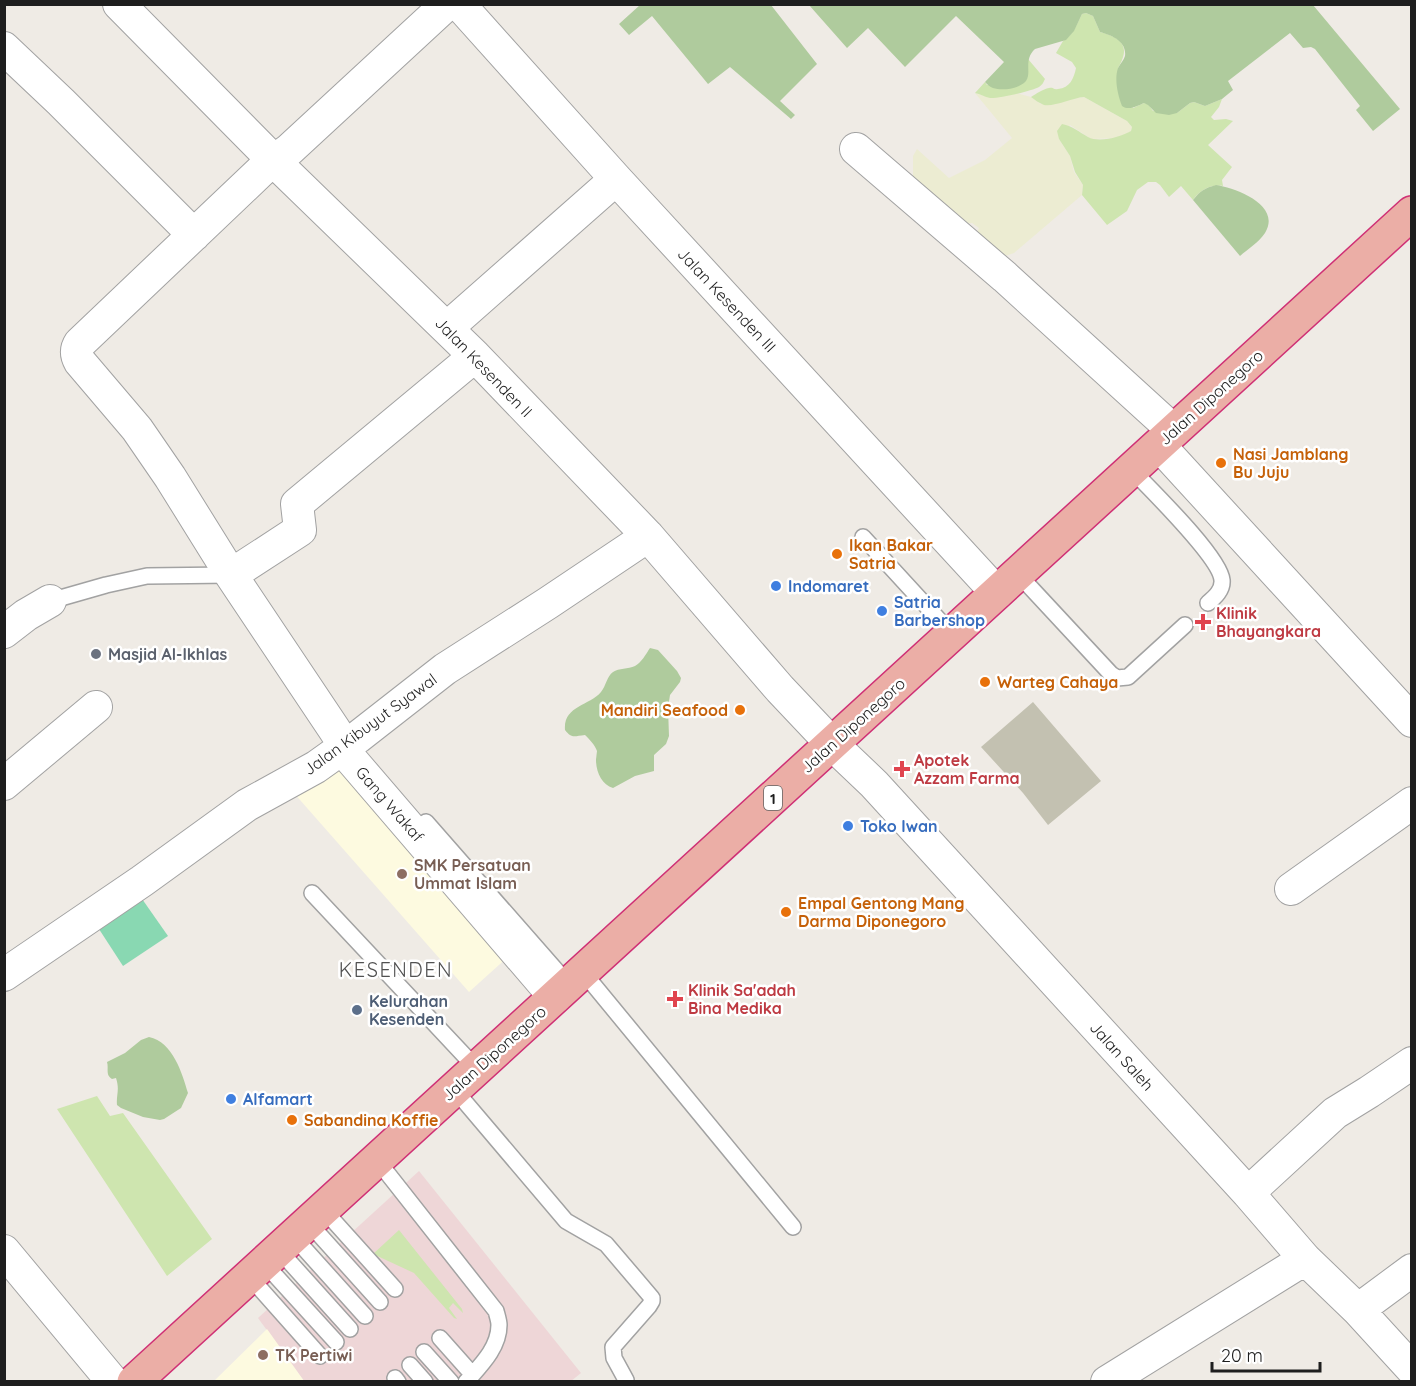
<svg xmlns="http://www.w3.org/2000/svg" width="1416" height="1386" viewBox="0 0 1416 1386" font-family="Quicksand,sans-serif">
  <rect width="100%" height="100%" fill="#efebe5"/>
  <path fill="#eed6d7" d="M419,1171l162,202 -11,9 -266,-1 -46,-63z"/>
  <path fill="#fdfae0" d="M342,763l168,192 -41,37 -176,-200z
    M267,1329l37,52h-90z"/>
  <path fill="#c3c1b1" d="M1033,702l68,79 -53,44 -25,-32 -42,-46z"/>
  <path fill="#ececd2" d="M975,93l17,5 24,-5 15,4 10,7 43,-7 43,24 5,6 -1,4 -11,7 -29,1 -21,-14 -11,14 11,17 4,16 9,13 -1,10 -68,58 -12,4 -29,-17 6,-12 -7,-5 -11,1 -48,-46v-22l4,-7 32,29 36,-18 27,-22z"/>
  <path fill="#cee5af" d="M1086,13l7,3 7,16c22,6 31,14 18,36l15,40 11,-5 4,1 5,7 24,2 13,-10 4,-1 11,4 17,-7 -3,8 -8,10 3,3 12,-1 7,2 -25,24 24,22 -10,13 1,6c-12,-2 -23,4 -30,14l-12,-14 -12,11 -9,-12 -4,-3h-8l-11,8 -10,21 -20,14 -25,-30 1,-10 -8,-13 -5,-16 -11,-17 -2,-8 5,-7c11,2 17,8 26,13 11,6 33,0 43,-6l1,-4 -5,-6 -43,-24c-12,1 -30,10 -40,8 -5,-2 -9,-5 -13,-8 5,-3 12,-8 18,-9 6,-1 3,2 9,1 12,-1 16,-11 18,-21l-4,-6 -16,-9 7,-12c10,-6 14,-17 19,-27z
    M1028,59l17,20c-2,4 -2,5 -6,8 -7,4 -42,12 -49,11 -5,-1 -10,-4 -15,-5l10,-11 2,3 40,-6z
    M97,1096l13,20 13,-3 89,126 -45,37 -110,-167z
    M399,1230l63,79 1,4 -10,-10 -4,5 8,11 -3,-1 -40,-45 -41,-19z"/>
  <path fill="#afcb9d" d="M640,5h131l46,59 -37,37 15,14 -4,4 -61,-52 -22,17 -56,-68 -23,19 -10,-11z
    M809,5h504l87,104 -27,22 -17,-21 4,-4 -45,-57 -4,-2 -8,1 -13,-15 -62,48 5,9 -11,9 -17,7 -11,-4 -4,1 -13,10 -8,2 -13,-2 -8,-8 -4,-2c-7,3 -15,8 -22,3 -4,-11 -8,-26 -4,-38 2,-4 6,-8 7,-12 2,-15 -14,-21 -25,-24l-7,-16 -7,-3 -4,1 -8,17 -8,9 -31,9c-12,11 -3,24 -9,32 -7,8 -24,10 -33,7 -3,-1 -6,-4 -8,-6l19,-20 -48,-46 -51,51 -37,-39 -21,20z
    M1216,185c20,3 66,20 49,48 -6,9 -17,16 -25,23l-47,-56c7,-9 12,-12 23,-15z
    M650,648l8,2 19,21 4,7 -1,4 -10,13 -2,13 1,28 -3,8 -12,11v16l-19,5 -22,12c-11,-3 -17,-16 -17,-28 0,0 1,-9 1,-9 -2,-6 -8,-12 -12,-16 -11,1 -13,4 -20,-5 -2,-24 24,-24 36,-38 5,-6 6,-16 12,-20 6,-4 15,-3 22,-6 6,-3 11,-12 15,-18z
    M149,1037c24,5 33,36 39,56l-7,15 -17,11 -4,1 -17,-3 -22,-9 -4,-3c-1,-10 3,-15 -1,-27l-4,1c-7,-4 -3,-11 -5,-17l18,-9 16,-13z"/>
  <path fill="#89d8b2" d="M140,896l28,40 -45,30 -26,-40z"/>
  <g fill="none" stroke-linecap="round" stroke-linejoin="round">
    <g stroke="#a2a2a2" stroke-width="18">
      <path id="service" d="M1132,470c19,20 88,87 90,110 1,10 -7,17 -14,23
        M863,537l89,97
        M1018,574l93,100 6,4 11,-1 57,-52
        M50,601l56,-16 41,-9 84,-1
        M426,822l143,163
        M312,893l165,176
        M583,972l210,255
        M454,1089l112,132 40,23 46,54v3l-3,5 -36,41 1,11 12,22
        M377,1160l119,151c1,4 3,10 3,14 0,23 -19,41 -33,57
        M323,1209l72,80
        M308,1222l72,80
        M293,1236l72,80
        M278,1249l72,80
        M264,1263l72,79
        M249,1276l71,80
        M440,1338l32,36
        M424,1352l27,30
        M410,1365l15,17
        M395,1378l3,4"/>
    </g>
    <g stroke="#a2a2a2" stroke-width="34">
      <path id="minor" d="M119,4l155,157 201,195 173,180 132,153 52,55 42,40 374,409 57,66 53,51 54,59
        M447,4l-158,146 -26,19 -183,174c-4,6 -4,12 0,19l57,67 33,48 61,98 103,154 11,17 4,11 206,240
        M459,4l157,175 381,414
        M4,48l57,54 133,133
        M856,149l149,128 169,154
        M447,328l169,-149
        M1159,445l253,276
        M231,575l69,-45 -3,-26 178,-148
        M4,632l22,-17 24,-14
        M4,784l92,-77
        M1291,889l121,-86
        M4,975l138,-94 105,-76 69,-38 42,-30 87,-68 103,-66 100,-67
        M1248,1193l87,-80 34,-21 43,-29
        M4,1251l109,131
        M1358,1310l54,-40
        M1107,1382l198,-123"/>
    </g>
    <g stroke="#cf3075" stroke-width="36">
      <path id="trunk" d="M134,1382l1278,-1169"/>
    </g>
    <use href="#service" stroke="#fff" stroke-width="15"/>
    <use href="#minor" stroke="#fff" stroke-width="32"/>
    <use href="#trunk" stroke="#ebaea6" stroke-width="33"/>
  </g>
  <g fill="#e8710a" stroke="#fff" stroke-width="2">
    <circle cx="1221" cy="463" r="6"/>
    <circle cx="837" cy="554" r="6"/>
    <circle cx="985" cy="682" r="6"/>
    <circle cx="740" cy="710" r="6"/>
    <circle cx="786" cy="912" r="6"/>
    <circle cx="292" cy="1120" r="6"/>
  </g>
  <g fill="#3f7fe0" stroke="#fff" stroke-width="2">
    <circle cx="776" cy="586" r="6"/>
    <circle cx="882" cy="611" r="6"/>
    <circle cx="848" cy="826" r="6"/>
    <circle cx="231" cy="1099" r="6"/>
  </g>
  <g fill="#e0444e" stroke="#fff" stroke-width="2">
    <path d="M1200 613h6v6h6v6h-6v6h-6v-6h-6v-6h6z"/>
    <path d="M899 760h6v6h6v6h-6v6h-6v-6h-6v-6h6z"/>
    <path d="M672 990h6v6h6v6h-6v6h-6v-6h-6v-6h6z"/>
  </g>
  <circle fill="#6b7280" stroke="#fff" stroke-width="2" cx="96" cy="654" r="6"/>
  <g fill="#8d6e63" stroke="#fff" stroke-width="2">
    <circle cx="402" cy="874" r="6"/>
    <circle cx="263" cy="1355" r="6"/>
  </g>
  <circle fill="#5c6f8a" stroke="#fff" stroke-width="2" cx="357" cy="1010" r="6"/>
  <g text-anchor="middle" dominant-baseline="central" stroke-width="5" stroke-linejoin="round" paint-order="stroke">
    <rect fill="#fff" stroke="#626262" stroke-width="1.5" x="764" y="786" width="18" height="24" rx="4.5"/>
    <g font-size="15" font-weight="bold" fill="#1e1e1e">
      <text x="773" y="798">1</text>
    </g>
    <g font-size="16" fill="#1e1e1e" stroke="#fff">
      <text transform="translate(727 300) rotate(47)">Jalan Kesenden III</text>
      <text transform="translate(484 367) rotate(46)">Jalan Kesenden II</text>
      <text transform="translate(1211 397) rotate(-42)">Jalan Diponegoro</text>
      <text transform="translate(370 724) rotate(-36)">Jalan Kibuyut Syawal</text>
      <text transform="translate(853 725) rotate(-42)">Jalan Diponegoro</text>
      <text transform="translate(390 804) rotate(49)">Gang Wakaf</text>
      <text transform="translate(494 1053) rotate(-42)">Jalan Diponegoro</text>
      <text transform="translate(1122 1056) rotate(48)">Jalan Saleh</text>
    </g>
    <g font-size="16" font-weight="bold" fill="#c56008" stroke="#fff" text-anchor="start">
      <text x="1233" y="454">Nasi Jamblang<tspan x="1233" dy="18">Bu Juju</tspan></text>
      <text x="849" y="545">Ikan Bakar<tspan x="849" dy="18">Satria</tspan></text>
      <text x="997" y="682">Warteg Cahaya</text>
      <text x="728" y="710" text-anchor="end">Mandiri Seafood</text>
      <text x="798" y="903">Empal Gentong Mang<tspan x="798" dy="18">Darma Diponegoro</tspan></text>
      <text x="304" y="1120">Sabandina Koffie</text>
    </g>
    <g font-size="16" font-weight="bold" fill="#366cbe" stroke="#fff" text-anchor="start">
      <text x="788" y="586">Indomaret</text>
      <text x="894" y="602">Satria<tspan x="894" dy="18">Barbershop</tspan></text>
      <text x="860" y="826">Toko Iwan</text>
      <text x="243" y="1099">Alfamart</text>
    </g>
    <g font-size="16" font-weight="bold" fill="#be3a42" stroke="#fff" text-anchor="start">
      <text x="1216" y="613">Klinik<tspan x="1216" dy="18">Bhayangkara</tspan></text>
      <text x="914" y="760">Apotek<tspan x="914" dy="18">Azzam Farma</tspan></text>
      <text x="688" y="990">Klinik Sa'adah<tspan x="688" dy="18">Bina Medika</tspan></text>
    </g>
    <g font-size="16" font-weight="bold" fill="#5b616d" stroke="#fff" text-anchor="start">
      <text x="108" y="654">Masjid Al-Ikhlas</text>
    </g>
    <g font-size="16" font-weight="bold" fill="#785e54" stroke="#fff" text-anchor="start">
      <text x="414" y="865">SMK Persatuan<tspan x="414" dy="18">Ummat Islam</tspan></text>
      <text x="275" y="1355">TK Pertiwi</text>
    </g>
    <g font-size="16" font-weight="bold" fill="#4e5e75" stroke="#fff" text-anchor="start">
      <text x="369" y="1001">Kelurahan<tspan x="369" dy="18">Kesenden</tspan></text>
    </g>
    <g font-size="20" letter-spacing="1.5" fill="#515151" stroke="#fff">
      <text x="396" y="969">KESENDEN</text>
    </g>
  </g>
  <rect width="1416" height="1386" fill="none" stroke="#1e1e1e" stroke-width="12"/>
  <path d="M1212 1362v9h108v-9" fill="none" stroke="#1e1e1e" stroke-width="3"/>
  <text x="1221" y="1362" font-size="18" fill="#1e1e1e" stroke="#ffffff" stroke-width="4.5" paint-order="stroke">20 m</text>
</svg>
